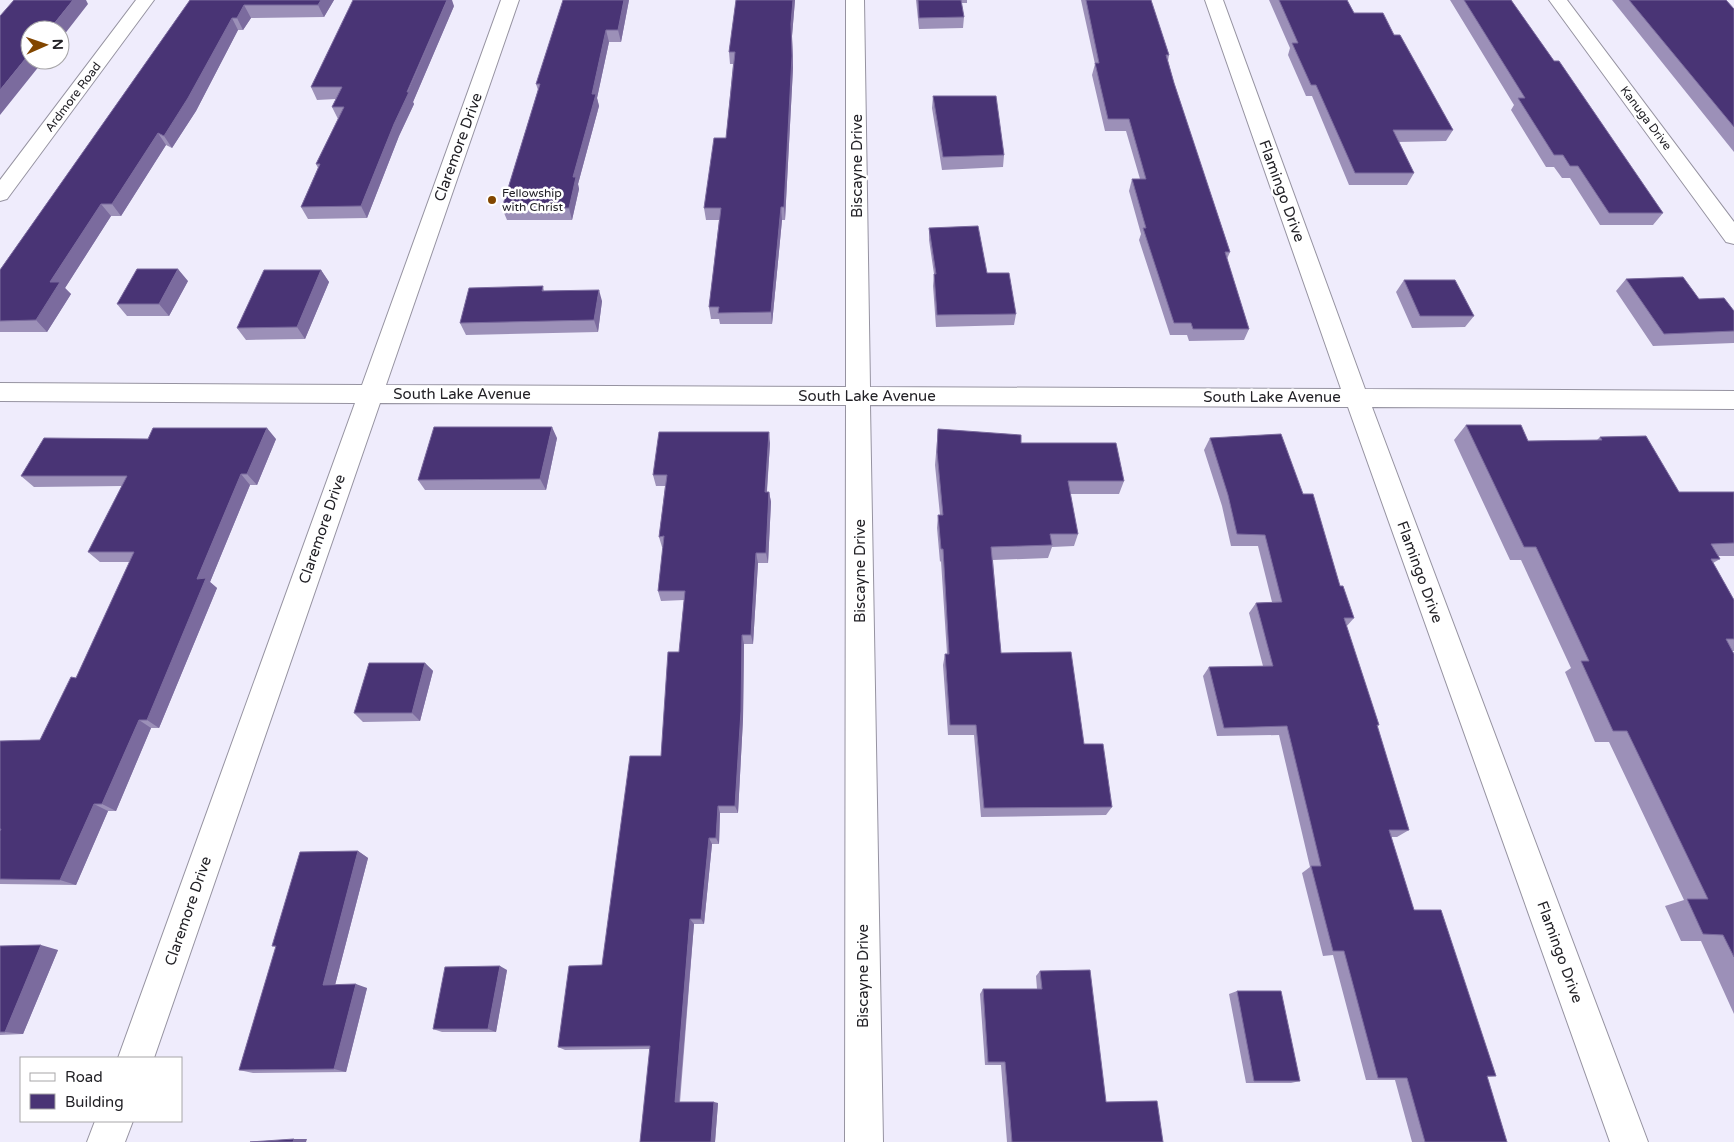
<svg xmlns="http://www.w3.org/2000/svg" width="1734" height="1142" viewBox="0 0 1734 1142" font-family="'Varela Round',sans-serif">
  <rect width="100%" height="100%" fill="#efecfc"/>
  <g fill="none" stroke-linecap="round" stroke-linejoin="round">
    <g stroke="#9693a1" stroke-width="2">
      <path id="minor" d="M136,0h18l-147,199 -7,2v-21z
        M501,0h18l-133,385 460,2v-387h18l6,387 471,2 -136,-389h18l142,389 369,2v18l-362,-2 276,735h-38l-262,-735 -478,-2 13,737h-38l1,-737 -466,-2 -226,655h-36l237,-655 -355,-2v-18l362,2z
        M1549,0h18l167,222v22l-8,-2z
        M95,1121h38l-8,21h-38z"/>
    </g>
    <use href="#minor" fill="#fff" fill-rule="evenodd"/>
  </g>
  <path fill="#9c90b8" d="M190,0h144l-10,17 -73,1 -8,12h-5l-42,81 -24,37 -6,-3 -45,71h-10l-46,72 6,6 -24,38h-47v-62z
    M629,0l-8,42h-12l-12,56 2,8 -21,78 1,5 -7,31h-65l-5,-12 36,-118 -2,-6z
    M736,0h59l-3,36 1,32 -8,152h-3l-10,104h-52l-1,-5h-8l-2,-12 10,-87h-13l-2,-12 22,-70 7,-74h-3l-1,-12z
    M916,0h51v3h-6l3,14 -1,11 -44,1z
    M1081,0h70l18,55 -1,6 6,22 56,169 -3,7 22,70 -5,11 -55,1 -2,-6h-17l-31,-95 2,-6 -12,-43 3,-12h8l-14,-48h-21l-13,-56 3,-11z
    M1269,0h78l7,13 40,22 59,95 -7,11 -48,1 16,31 -7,12h-58l-37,-89h-6l-18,-41 2,-7z
    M1450,0h61l43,61 109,152 -10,12h-53l-30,-47h-8l-8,-11h-8l-35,-57 3,-5z
    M1612,0h114l8,9v143z
    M454,6l-41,96 1,2 -15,32 -32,82 -59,1 -7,-12 17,-39 -2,-4 22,-45 -6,-12 4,-8 -19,1 -6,-13z
    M933,96l71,59 -1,12 -61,3 -10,-62z
    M929,228l58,45 29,41 -2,11 -78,2 -3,-41 1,-12 -5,-34z
    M321,270l8,12 -24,57 -59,1 -9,-12z
    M1626,279l73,20 35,12v32l-81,3 -37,-55z
    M1404,280l70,36 -9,11 -53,1 -16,-36z
    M188,281l-19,35h-42l-10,-12z
    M543,286l1,5 58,10 -4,31 -132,3 -6,-12z
    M1466,425l62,16 69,-1 3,-3 79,55h55v64h-16l2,3 -7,4 21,37v51h-2l2,3v360l-33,-73h-20l-16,-35 19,-6 -75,-158h-14l-30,-70 6,-4 -50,-108h-11l-56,-120z
    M938,429l83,14 103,38 -5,13h-49l8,40 -4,12 -22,1 -4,11 -55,2 8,93 83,91 28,63 -6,8 -125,2 -7,-82h-26l-5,-70 2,-11h2l-6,-93 -1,1 -3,-34 1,-13h2l-5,-50z
    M557,438l-11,52h-121l-7,-10z
    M1210,438l93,56 37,92 14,32 -8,9 33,98 -2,1 32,104 -12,7h-6l23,73 82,166 -9,1 20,65h-95l-17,-62h-29l-33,-125 -10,1 -21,-83 8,-6 -31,-132 -62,1 -14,-60 6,-9 54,-1 -14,-53 7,-10 16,-1 -14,-56h-27l-9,-40 -18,-56z
    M276,439l-19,46h-7l-40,97 7,6 -58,140h-8l-35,83h-8l-32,74 -76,-1v-143l40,-1 36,-62 54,-116h-30l-12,-10 34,-66 -88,1 -13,-11z
    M770,443l-3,49h2l2,10 -3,61h-10l-5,81h-9l-1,75 -5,94h-18l-1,31h-7l-8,80h-10l-14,178 38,1 -3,39h-75l10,-93 -85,1 -7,-3 44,-82 59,-209 18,-104 5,-52 -23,1 -3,-10 5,-44h-1l-3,-10 6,-51h-9l-3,-11z
    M425,663l8,8 -13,50 -57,1 -9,-9z
    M358,851l10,7 -33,127 32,3 -21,84 -93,1 -14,-3 37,-123 -4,-1z
    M0,946l58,4 -35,84 -23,1z
    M507,970l-11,62h-54l-9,-3z
    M1040,971l66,131 57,40h-156l-6,-77h-16l-5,-71 3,-5h54l-1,-13z
    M1237,991l63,90 -9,2h-45l-17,-89z"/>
  <path fill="#7b6b9e" d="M73,0h13l2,4 -28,36v-10h-11z
    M321,0h13l-10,17 -6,-12z
    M447,0h5l2,6 -41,96 1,2 -15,32 -32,82 -6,-12 33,-82z
    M624,0h5l-8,42 -3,-12z
    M793,0h2l-3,36 1,32 -8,152 -1,-13 7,-183z
    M244,5l7,13 -8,12 -6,-12z
    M232,18l6,12 -42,81 -24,37 -8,-12z
    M606,30l3,12 -12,56 2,8 -21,78 1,5 -7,31 -3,-12 4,-31z
    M30,53v7h14l-44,55v-25z
    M158,133l8,12 -45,71 -9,-12z
    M101,204l10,12 -46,72 6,6 -24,38 -11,-12 14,-38z
    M781,207l1,13 -10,104 -1,-12z
    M178,269l10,12 -19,35 -10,-12z
    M321,270l8,12 -24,57 -8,-12z
    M599,290l3,11 -4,31 -4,-12z
    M552,427l5,11 -11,52 -6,-11z
    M267,428l9,11 -19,46 -10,-11z
    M769,432l1,11 -4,59 -1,-10z
    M241,474l9,11 -40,97 7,6 -58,140 -12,-8 50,-141z
    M769,492l2,10 -3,61 -2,-10z
    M756,553l2,10 -5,81 -2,-9z
    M742,635l2,9 -1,75 -5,94 -3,-7z
    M425,663l8,8 -13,50 -8,-8z
    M139,720l12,8 -35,83 -14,-7z
    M94,804l14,7 -32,74 -16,-5z
    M718,806l2,7 -1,31 -3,-6z
    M709,838l3,6 -8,80 -3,-5z
    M358,851l10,7 -34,131 -11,-4z
    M690,919l4,5 -15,179 -4,-1z
    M41,945l17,5 -35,84 -18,-2z
    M500,966l7,4 -11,62 -8,-3z
    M356,984l11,4 -21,84 -12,-3z
    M714,1102l4,1 -3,39h-4z
    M294,1139h13l-1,3h-13z"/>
  <path fill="#493475" stroke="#7b6b9e" d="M14,0h59l-24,30h-19v23l-30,37v-74z
    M190,0h131l-3,5h-74l-7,13h-5l-44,80 -24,38 -6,-3 -46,71h-11l-51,78h10l-24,38 -36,1v-51z
    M353,0h94l-40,92h2l-15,32 -33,82 -60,1 19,-43h-4l28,-57h-12l10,-20h-31z
    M563,0h61l-6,30h-12l-14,64h4l-23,83h3l-7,31h-67l38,-124h-4z
    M736,0h57l-2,24 1,32 -8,151h-3l-10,105 -53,1 1,-6h-10l12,-99h-17l10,-70h12l9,-86h-6z
    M918,0h43l3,17 -45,1z
    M1086,0h65l18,55h-3l8,28 56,169h-5l24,77h-56l-2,-6h-17l-31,-95h3l-14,-49h14l-17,-60h-21l-13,-56h4z
    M1279,0h68l7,13h29l11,22h6l53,95h-60l21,43h-59l-39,-88h-5l-19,-42h6z
    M1464,0h47l43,61h5l104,152h-54l-31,-47h-8l-7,-11h-9l-36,-57h7z
    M1629,0h97l8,9v118z
    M933,96h63l8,59 -61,2z
    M978,226l9,47h22l7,41 -79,1 -3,-41h2l-7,-46z
    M137,269h41l-19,35h-42z
    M264,270h57l-24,57 -60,1z
    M1683,277l16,22 25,-1 10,13v20l-70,3 -38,-55z
    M1404,280h51l19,36h-54z
    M543,286l-1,5 57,-1 -5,30 -134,3 9,-35z
    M1466,425h55l7,16 74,-1 -2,-3 46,-1 33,56h55v51l-23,1 9,15h-9l23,41v39h-8l8,15v303l-11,-22 -20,-1 -16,-35h21l-81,-168h-14l-32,-70h8l-53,-114h-12z
    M434,427h118l-12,52 -122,1z
    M153,428h114l-20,46h-6l-44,105 9,-1 -59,142h-8l-37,84h-8l-34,76 -60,-1v-48l1,-2h-1v-88l40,-1 31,-63 5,1 58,-126h-46l39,-76h-106l23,-38 104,1z
    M938,429l83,6v8h95l8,38h-56l10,53h-28l2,11 -61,2 10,106 70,-1 13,92h19l9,63 -128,1 -8,-83h-26l-5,-71h4l-6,-105h-2l-3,-34h5l-6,-63z
    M659,432h110l-4,60h4l-3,61h-10l-5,82h-9l-1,76 -6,95h-17l-2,32h-7l-8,81h-11l-15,183h39l-3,40h-71l10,-96 -92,1 11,-81 33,-1 28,-209h31l7,-104h11l6,-61h-27l6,-55 -5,1 8,-62h-14z
    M1281,434l22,60h10l27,92h3l11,32h-10l35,107h-2l32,105h-20l25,80h27l55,166h-9l20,66h-82l-18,-64h-29l-34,-127h-11l-22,-85h10l-34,-140 -63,2 -15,-61 64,-1 -17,-63 26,-1 -17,-67 -28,-1 -9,-39 -18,-57z
    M369,663h56l-13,50h-58z
    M358,851l-35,134 33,-1 -22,85 -95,1 37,-124h-4l28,-94z
    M41,945l-36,87h-5v-86z
    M500,966l-12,63h-55l12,-62z
    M1090,970l16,132 51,-1 6,41h-151l-7,-80h-17l-5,-73h59l-2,-18z
    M1237,991h44l19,90h-46z
    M294,1139l-1,3h-43z"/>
  <circle fill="#824600" stroke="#fff" stroke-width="2" cx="492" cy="200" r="5"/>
  <g text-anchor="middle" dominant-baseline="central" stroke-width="5" stroke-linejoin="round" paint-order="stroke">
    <g font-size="12" fill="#222126" stroke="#fff">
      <text transform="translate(73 97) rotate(-53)">Ardmore Road</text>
      <text transform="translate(1646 118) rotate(53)">Kanuga Drive</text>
    </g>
    <g font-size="12" fill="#222126" stroke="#fff" text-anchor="start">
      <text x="502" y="193">Fellowship<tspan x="502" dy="14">with Christ</tspan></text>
    </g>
    <g font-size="15" fill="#222126" stroke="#fff">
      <text transform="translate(458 147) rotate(-70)">Claremore Drive</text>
      <text transform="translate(857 166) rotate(-90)">Biscayne Drive</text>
      <text transform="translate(1282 191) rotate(70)">Flamingo Drive</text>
      <text x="462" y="394">South Lake Avenue</text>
      <text x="867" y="396">South Lake Avenue</text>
      <text x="1272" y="397">South Lake Avenue</text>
      <text transform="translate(322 529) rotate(-71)">Claremore Drive</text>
      <text transform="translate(860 571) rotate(-90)">Biscayne Drive</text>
      <text transform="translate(1420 572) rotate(70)">Flamingo Drive</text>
      <text transform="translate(188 911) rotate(-71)">Claremore Drive</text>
      <text transform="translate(1560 952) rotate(70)">Flamingo Drive</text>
      <text transform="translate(863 976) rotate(-90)">Biscayne Drive</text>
    </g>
  </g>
  <rect x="20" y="1057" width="162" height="65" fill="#ffffff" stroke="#a7a6a8"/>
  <rect x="30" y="1073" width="25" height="8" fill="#ffffff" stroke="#a7a6a8"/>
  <text x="65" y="1082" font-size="15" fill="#222126">Road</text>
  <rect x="30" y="1094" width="25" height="15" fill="#493475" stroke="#a7a6a8"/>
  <text x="65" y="1107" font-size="15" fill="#222126">Building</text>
  <g transform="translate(45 45) rotate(88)"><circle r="24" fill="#ffffff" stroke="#a7a6a8"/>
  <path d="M0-4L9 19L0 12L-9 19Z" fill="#824600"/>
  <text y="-8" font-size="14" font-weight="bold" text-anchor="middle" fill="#222126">N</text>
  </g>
</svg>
